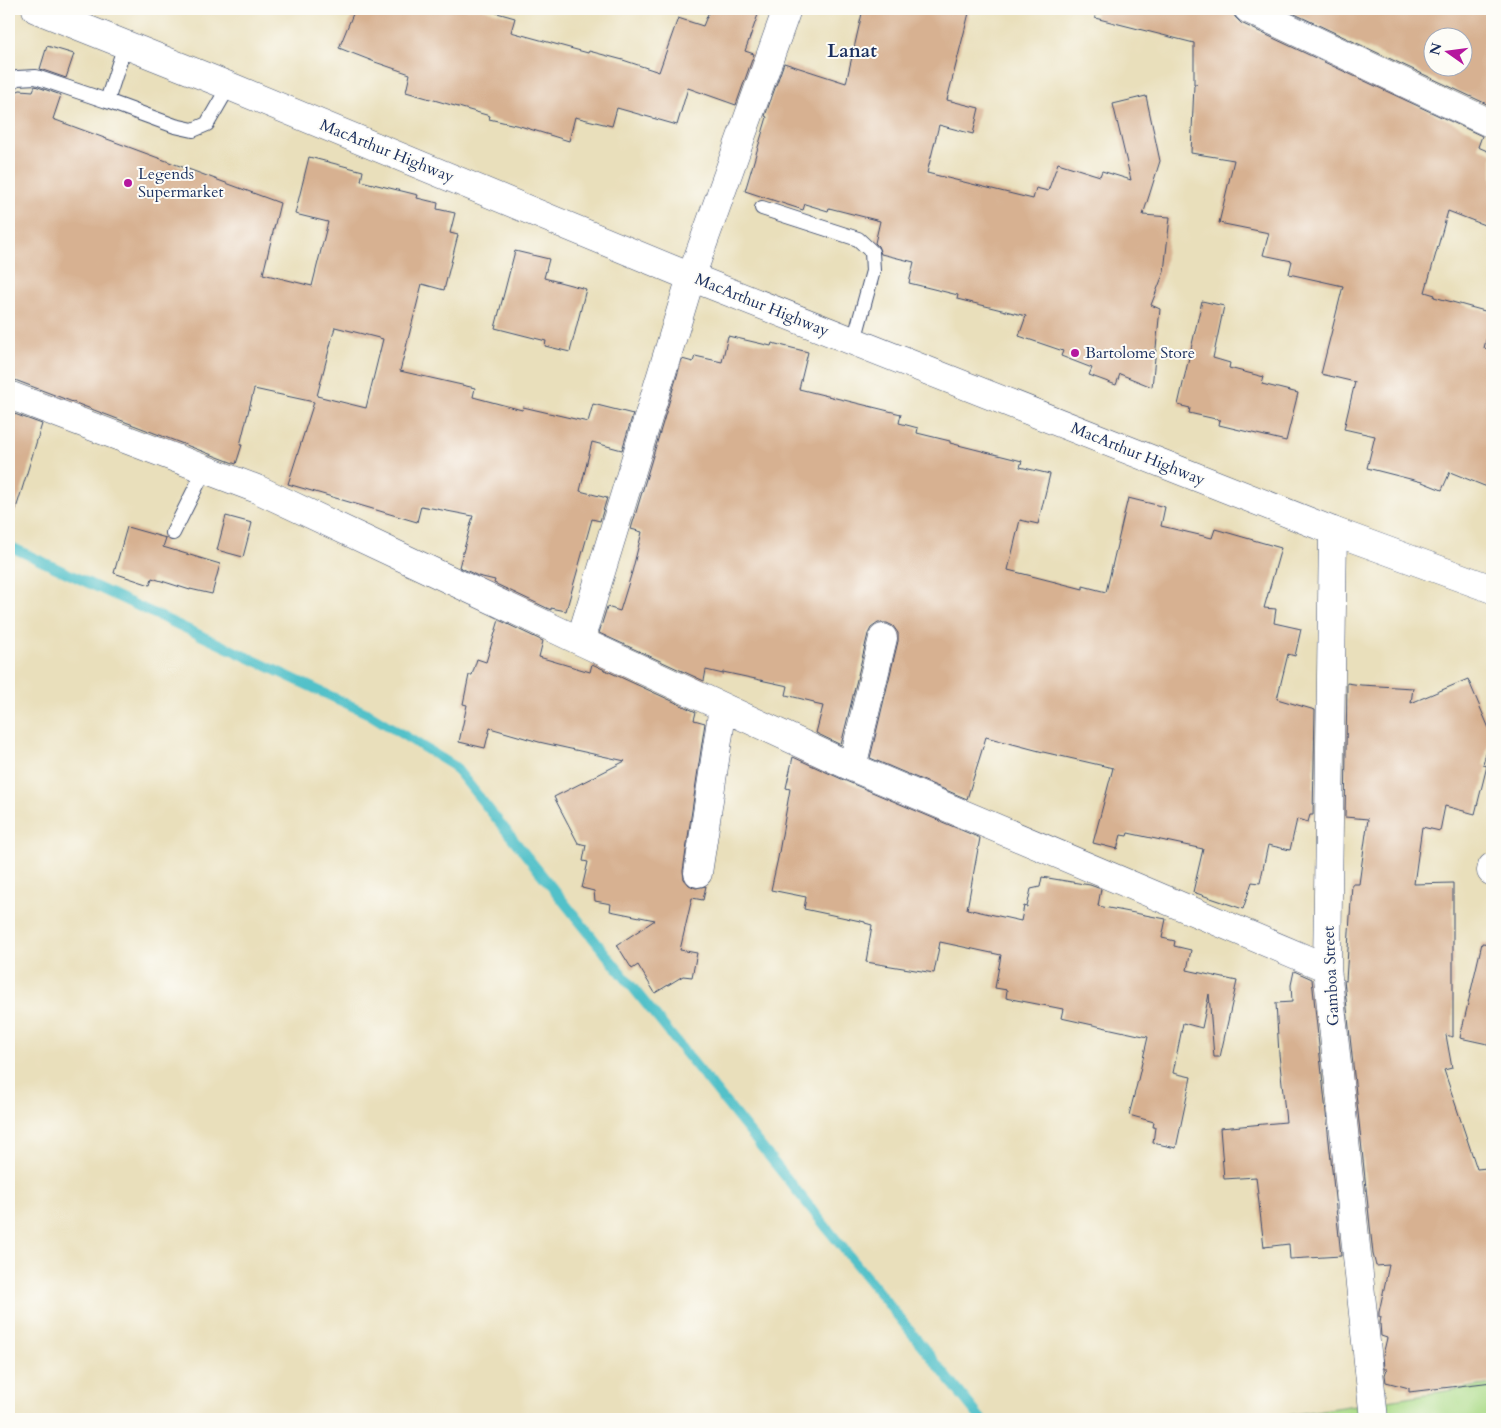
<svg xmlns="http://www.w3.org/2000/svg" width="1501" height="1428" viewBox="0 0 1501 1428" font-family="Cardo,serif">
  <rect width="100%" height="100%" fill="#fdfcf7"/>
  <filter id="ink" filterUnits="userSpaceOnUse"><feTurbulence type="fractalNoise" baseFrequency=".02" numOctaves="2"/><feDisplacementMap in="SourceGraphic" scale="10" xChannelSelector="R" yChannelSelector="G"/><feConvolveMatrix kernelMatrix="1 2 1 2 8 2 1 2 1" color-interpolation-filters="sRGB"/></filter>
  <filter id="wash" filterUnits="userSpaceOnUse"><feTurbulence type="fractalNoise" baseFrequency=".0096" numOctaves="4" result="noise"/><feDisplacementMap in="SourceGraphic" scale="20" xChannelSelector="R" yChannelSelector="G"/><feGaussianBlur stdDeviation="1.12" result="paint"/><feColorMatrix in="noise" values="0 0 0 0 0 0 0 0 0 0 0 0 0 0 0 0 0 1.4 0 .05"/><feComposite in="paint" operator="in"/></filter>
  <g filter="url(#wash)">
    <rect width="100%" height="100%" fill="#e9dfbb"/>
    <path fill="#abdb88" stroke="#638573" d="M1492,1384v35h-217l1,-2z"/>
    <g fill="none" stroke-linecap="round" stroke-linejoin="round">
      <path stroke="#53c1c9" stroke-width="10" d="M9,546l360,168 85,52 527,653"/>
    </g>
    <g id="blocks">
      <path fill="#d7b191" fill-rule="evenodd" d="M355,9h128l32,9 -4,14 77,21 1,-2 34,9 36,12 19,-54 25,8 7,-17h50l-15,42 9,3 -18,51 -48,-17 -11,37 -60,-17 -5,18 -37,-9 -6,24 -49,-15 -31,-7 1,-3 -84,-24 4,-18 -35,-12 -36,-14z
        M863,9h107l-23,91 32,8 -6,26 -34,-9 -12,48 106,26 3,-11 12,3 10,-28 42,13 2,-5 29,9 -18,-76 33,-8 14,65 -17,54 27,2 -6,55 -13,33 9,4 -8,78 -32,-13 -4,11 -27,-10 3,-7 -31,-12 2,-5 -44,-15 7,-20 -69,-17 1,-4 -49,-12 5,-21 -33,-8 -3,-8 -3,-3 5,-22 -51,-13 -1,3 -23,-7 -2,6 -58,-19 22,-74 -2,-1 19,-53 62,20z
        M1096,9h137l2,8 6,6 241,113 -4,11 14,6v75l-44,-17 -23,81 10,3 -1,2 58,16v5l-8,30 8,2v139l-42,-17 -8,18 -20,-8 -55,-14 8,-32 -31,-7 11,-47 -34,-8 22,-88 -54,-12 3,-13 -29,-6 6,-22 -50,-10 15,-63 -43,-7 3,-68 3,-1h-3v-41l-99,-25z
        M1284,9h208v92l-1,5zM1434,38h30v30h-30z
        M47,46l27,8 -8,24 -26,-9z
        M35,86l26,9 -8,24 227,84 -17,71 49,12 16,-64 -33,-8 14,-57 54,14 -2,10 57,14 -1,3 21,5 -1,6 18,4 -5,20 8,2 -14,55 -22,-6 -22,87 75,17 -2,9 49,13 1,-3 65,15 5,-18 40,10 -11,36 -30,-8 -12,49 27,7 -7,23 -8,-2 -26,92 -15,-3v2l-57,-27 1,-3 -17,-4 -19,-9 14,-51 -52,-10 -4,16 -129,-38 26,-82 -60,-13 -14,56h2l-6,19 -221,-84h-6v-285l11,-5 13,1zM335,327l48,12 -17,69 -49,-12z
        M515,251l34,8 -5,19 42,11 -16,63 -25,-6 1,-5 -51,-13z
        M1202,301l22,5 -11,52 17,5 -1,5 35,9 -2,7 36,9 -12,48 -67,-16 1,-5 -31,-7 1,-5 -12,-3z
        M728,336l43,10 1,-3 36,9 -9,37 102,25 -2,9 19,5 -1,5 33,8v2l72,18 -2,6 30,7 -12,50 -18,-4 -12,50 75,19v-3l23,6 22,-94 37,9 -4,19 51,12 3,-9 66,19 -17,60 12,1 -2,14 27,6 -6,27 -7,-2 -11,45 38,11 -2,105h-3l-2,7 -11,-3 -7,31 -22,-5 -8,38 -8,-1 -9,27 -50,-17 10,-43 -75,-16 -1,3 -6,-1 -4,14 -24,-6 20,-75 -70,-16 -57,-15 -19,62 -97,-41 28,-117v-8l-5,-7 -6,-3h-9l-7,5 -3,6 -27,111 -25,-12 7,-27 -9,-2v-2l-28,-7 2,-9 -65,-14v2l-17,-4 -2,11 -105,-48 8,-26 13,4 12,-39 10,-40 -11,-3 51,-170 11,3 2,-6 27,6z
        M9,412l33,12 -27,88 -6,-1z
        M226,516l26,7 -9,34 -26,-7z
        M127,527l39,11 -3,9 57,17 -8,30 -22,-5v1l-38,-12 -2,7 -36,-12z
        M499,620l44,21 -4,16 51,15 2,-8 104,48 -2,8 11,3 -22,148 1,8 5,6 7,3 10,-2 -3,14 -11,-2 -12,52 17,3 -5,24 -9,-1 -28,17 -17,-28 -6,4 -15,-24 38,-25 -45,-9 1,-7 -16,-3 -1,-10 -12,-3 6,-26 -5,-1 3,-16 -8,-2 -24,-46 71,-36 -86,-19 -49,-14 -5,20 -26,-6 8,-37 -4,-1 6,-29h3l5,-16 9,3z
        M1468,679l23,54 -8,32 4,1 -12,48 -30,-8 -5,25 -18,-4 -8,57 39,-1v154l-7,-2 6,33 -8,2 33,99 10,-1 5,29v185l-83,10v-4l-23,-6 -1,-7 2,-6h-3l-1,-14 4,-17 -6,-2 -1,-13 1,-6h-2v-5l10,-47 -13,1 -3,-12 -29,-274 2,1 6,-97h7l9,-65 -23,-2 2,-134 14,2 52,3 -2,15z
        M793,757l53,24 134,57 -13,71 54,12 3,-15 3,1 4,-18 9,-2 2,-10 48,8 11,4 -3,17 68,13 -4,19 13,3 -1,5 17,4 -4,20 50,11 -17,76h-6l-5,-63 -7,34 -19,-5 -10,50 18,4 -15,71 -23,-5 2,-16h-2l1,-5 -25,-7 8,-31 11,-47 -87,-19 2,-9 -57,-11 1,-8 -12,-2 6,-33 -61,-13 -6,31 -68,-11 6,-37 -7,-2v-1l-61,-13 2,-12 -35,-7 7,-32 12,-69 -4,-1z
        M1482,943l10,1v101l-32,-7z
        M1294,971l18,8 29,277 -51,3 -1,-15 -25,3 -8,-70 -32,2 -4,-51 66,-6 -7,-68 -3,-51 16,-1 -1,-17z"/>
    </g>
  </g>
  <g filter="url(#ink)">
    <use href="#blocks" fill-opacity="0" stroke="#3a496c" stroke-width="1"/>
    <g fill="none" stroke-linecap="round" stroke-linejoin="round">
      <g stroke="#3a496c" stroke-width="16">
        <path id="service" d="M9,84l8,-6 19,-1 71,24 68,25 18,4 14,-6 22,-38
          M107,101l18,-56
          M762,208l96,31 14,13 1,19 -19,70
          M173,533l32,-64"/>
      </g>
      <g stroke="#3a496c" stroke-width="29">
        <path id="minor" d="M1248,9l244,115
          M9,395l248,94 323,152 272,126 475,201
          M1333,531l-6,437 47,451
          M580,641l111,-364 96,-268
          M852,767l31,-129
          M1491,871l1,-4
          M698,873l25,-166"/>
      </g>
      <g stroke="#3a496c" stroke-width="29">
        <path id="trunk" d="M36,9l193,77 462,191 642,254 159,58"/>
      </g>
      <use href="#service" stroke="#fff" stroke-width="14"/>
      <use href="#minor" stroke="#fff" stroke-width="28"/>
      <use href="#trunk" stroke="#fff" stroke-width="28"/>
    </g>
  </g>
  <g fill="#b5179e" stroke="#fdfcf7" stroke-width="2">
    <circle cx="128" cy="183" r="5"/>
    <circle cx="1075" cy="353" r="5"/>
  </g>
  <g text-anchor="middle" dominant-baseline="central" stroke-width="4" stroke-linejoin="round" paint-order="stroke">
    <g font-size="16" fill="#1b2f5e" stroke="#fdfcf7">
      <text transform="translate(387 151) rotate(22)">MacArthur Highway</text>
      <text transform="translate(762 305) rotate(22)">MacArthur Highway</text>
      <text transform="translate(1138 454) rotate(22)">MacArthur Highway</text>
      <text transform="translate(1331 976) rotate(-93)">Gamboa Street</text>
    </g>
    <g font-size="16" fill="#1b2f5e" stroke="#fdfcf7" text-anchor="start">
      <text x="138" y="174">Legends<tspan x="138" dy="18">Supermarket</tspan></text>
      <text x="1085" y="353">Bartolome Store</text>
    </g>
    <g font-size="19" font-weight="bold" fill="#1b2f5e" stroke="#fdfcf7">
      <text x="852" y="51">Lanat</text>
    </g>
  </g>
  <rect width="1501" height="1428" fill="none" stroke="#fdfcf7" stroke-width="30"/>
  <g transform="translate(1448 52) rotate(284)"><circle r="24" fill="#fdfcf7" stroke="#a3aaba"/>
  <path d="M0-4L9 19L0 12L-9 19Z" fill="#b5179e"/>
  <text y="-8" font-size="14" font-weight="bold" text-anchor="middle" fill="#1b2f5e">N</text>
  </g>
</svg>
